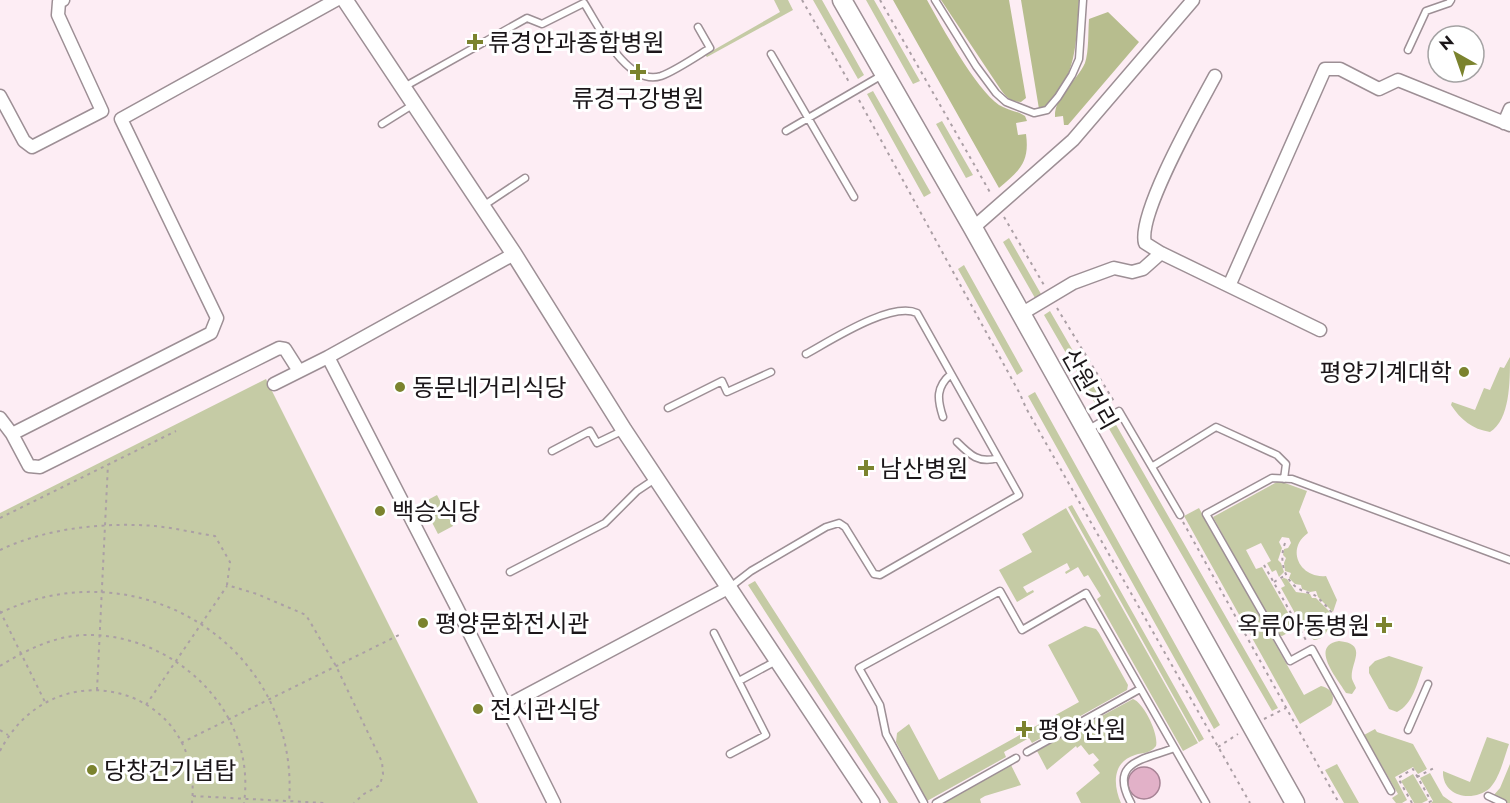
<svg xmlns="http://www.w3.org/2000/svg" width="1510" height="803" viewBox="0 0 1510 803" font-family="Jost,'Noto Sans KR',sans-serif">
  <rect width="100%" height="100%" fill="#fdedf4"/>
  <path fill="#c5cba5" d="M774,0h14l5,10 -86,47 -2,-2 75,-43z
    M813,0h9l42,75 -6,4z
    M866,0h8l46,81 -7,3z
    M873,91l58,102 -7,4 -57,-103z
    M942,121l31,54 -7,3 -30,-54z
    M1009,238l32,56 -6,4 -32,-56z
    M964,265l59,106 -6,4 -59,-106z
    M1050,311l56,97 -6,4 -56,-97z
    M1510,357c0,25 0,63 -20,75 -18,-3 -29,-12 -39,-27l1,-3 23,8 9,-22 6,2 10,-23 4,1z
    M266,379l212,424h-478v-290z
    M1035,392l185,333 -6,4 -186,-333z
    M1115,423l163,285 -6,3 -164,-284z
    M1277,482l8,1 22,8 -8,21 9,21c-23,16 -8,46 18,43l11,24 -4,12 -15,-15 -2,-6 -6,1 -8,-3 -1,-4 -6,-1 -6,-6 2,-5 -6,-2 -1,-8 2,-5 -3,-3 1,-6 4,-1 3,-5 -2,-5 -7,-1 -3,5 3,6 -4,12 3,3 3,9 -5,5 -3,-7 -4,2 -5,-9 4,-2 -10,-18 -15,7 10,19 6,-2 33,58 -2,5 -11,6 -4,-1 -65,-118z
    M437,495l16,31 -15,8 -16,-31z
    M1072,505l132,234 -5,3 -131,-235z
    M1066,508l132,235 -15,8 -86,-152 4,-3 -13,-21 -4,2 -6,-10 -12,7 -1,-2 5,-3 -3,-6 -44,24 4,6 6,-3 1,2 -17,10 -18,-32 33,-18 -10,-18z
    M1199,508l105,187 17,-9c10,2 15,10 10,19l-31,19 -116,-208z
    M1284,578l3,1 9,13 14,2 2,4h4l16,16c-3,11 -4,25 -18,26l-7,-5 -26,-47 4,-2 -4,-7z
    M755,581l126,196 17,26h-9l-141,-218z
    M1085,626l11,3 3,4 29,52 -1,5 -95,53 -3,-5 -25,14 2,5 -79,44 -31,-59 1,-9 12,-9 30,56 140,-78 -31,-57z
    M1339,641c31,3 10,23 13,38 1,3 3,6 4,9l-4,6 -6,-1c-9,-15 -37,-47 -7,-52z
    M1389,656l34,11c-6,16 -10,37 -26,45l-8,-3 -20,-36v-6l6,-6z
    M1133,699c11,4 26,35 23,47 -6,8 -12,6 -21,9 -23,7 -22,30 -14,48h-40l-5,-10 24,-20 -7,-8 6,-5 -6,-7 -4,2 -8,-10 -4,3 -1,-2 -29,24 -10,-19z
    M1375,729l2,3 36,12 14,25 -9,5 -5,-7 -18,10 12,23 -5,3h-6l-4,-5 6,-4 -34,-59z
    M1487,737l22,7c-5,14 -9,33 -19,44 -17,15 -48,9 -47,-17l27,11z
    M1337,764l22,39h-15l-19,-33z
    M1510,764v39h-2l-15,-7 7,-8z
    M1011,765l10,20 -36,11 -5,3 1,4h-39z
    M1430,773l13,23 10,7h-22l2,-2 -13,-23z
    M1413,774l15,26 -6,3h-8l-13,-22z"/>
  <path fill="#b7bd8e" d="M893,0h34c15,27 48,88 72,105 8,5 18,6 26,11l2,5 -11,2 2,12 8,-1c4,29 -7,37 -27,54z
    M941,0h68l17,98 -5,4c-10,0 -14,-4 -20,-12z
    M1021,0h58c-3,41 -1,79 -36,108l-4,1z
    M1108,12l31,30 -71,83h-4l-1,-9 -8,1c-1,-20 22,-36 30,-54 4,-12 3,-31 4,-44z"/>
  <path fill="#e2b1c8" stroke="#a68294" stroke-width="1.5" d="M1128 783a16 16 0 1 1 32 0a16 16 0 1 1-32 0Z"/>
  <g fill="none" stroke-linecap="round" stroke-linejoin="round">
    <g stroke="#9d8f95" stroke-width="9">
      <path id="service" d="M935,0l41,66 20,27 10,9 28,11 13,-3 11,-13 14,-22 7,-16 4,-59
        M1408,50l18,-39 23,-8 2,-3
        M771,54l83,143
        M404,87l123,-69 15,6 42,-21c14,22 43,84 77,73 14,-5 36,-20 49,-28l-12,-21
        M382,124l32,-20
        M786,131l98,-57
        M483,206l42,-28
        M668,408l54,-27 5,11 44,-20
        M943,417c-6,-18 -7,-30 8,-43
        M1089,429l30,-18 61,104
        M957,442c13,13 22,22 41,16
        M552,451l38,-20 7,12 27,-13
        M1153,466l63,-39 61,28 9,9 -2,15
        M510,572l95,-49 32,-32 18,-12
        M729,588l22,-17 75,-44 13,-4 6,4 29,47 6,1 139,-80 -102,-182c-26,-12 -87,28 -111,41
        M714,633l52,102 -36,19
        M739,681l37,-20
        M1408,730l20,-46
        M1027,752l113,-63
        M1391,791l-79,-142 -22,12 -84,-147 66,-36 20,1 218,81
        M1488,796l15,7
        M924,803l-38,-69 -6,-29 -21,-37 141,-77 22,39 64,-37 120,210
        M936,803l80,-45
        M1131,803c-23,-42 13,-43 43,-55"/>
    </g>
    <g stroke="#9d8f95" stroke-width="15">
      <path id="minor" d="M1215,76c-16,30 -78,138 -70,167l16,10 159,77
        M0,96l24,45 8,6 70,-36 -44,-96 1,-13 4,-2
        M1504,123l6,-14
        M973,228l100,-88 120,-140
        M1229,286l96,-217h15l39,20 19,-9 112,45
        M1021,314l52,-31 41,-15 18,4 11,-3 18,-16
        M328,357l128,249 98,197
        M299,371l-14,-22 -6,-1 -239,119 -11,-1 -17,-32 199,-101 6,-15 -96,-199 215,-119
        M274,384l54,-27 186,-103
        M0,418l12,16
        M506,706l222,-118"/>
    </g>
    <g stroke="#9d8f95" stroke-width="18">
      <path id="tertiary" d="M345,0l169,254 110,176 248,373"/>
    </g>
    <g stroke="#9d8f95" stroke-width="21">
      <path id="secondary" d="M842,0l131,228 322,575"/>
    </g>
    <path stroke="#ab9fa5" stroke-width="2" stroke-dasharray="3 4.5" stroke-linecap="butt" d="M802,0l47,82
      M880,0l111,194
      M859,100l161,294 6,14 224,395
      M1004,217l40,68
      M1057,308l58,95
      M0,518l176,-87
      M1183,522l156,281
      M1285,543c-6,16 -2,36 14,46 5,3 12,4 17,7 11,10 20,21 28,33
      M0,550c46,-22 105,-28 155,-24 20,2 40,7 60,10l15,26 -3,23 30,9 49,21 30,51 46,96 1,12 -3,11 -16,9 -10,9
      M1264,565l43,77
      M1274,582l12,-7
      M0,611l45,91
      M0,613c138,-67 301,33 289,190
      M0,666c26,-16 54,-30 85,-31 89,-2 172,76 159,168
      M97,690l11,-226
      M146,705l81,-119
      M1264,719l22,-11
      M0,730l8,5
      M181,743l218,-108
      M1218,747l20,-13
      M0,751c54,-105 204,-65 192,52
      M1417,777l17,-9
      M193,796l131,7
      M1412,803l-14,-25 15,-9 18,32 -3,2"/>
    <use href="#service" stroke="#fff" stroke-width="6"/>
    <use href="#minor" stroke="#fff" stroke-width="12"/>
    <use href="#tertiary" stroke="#fff" stroke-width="15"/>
    <use href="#secondary" stroke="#fff" stroke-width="18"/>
  </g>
  <g fill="#7b832e" stroke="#fff" stroke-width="2">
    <path d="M472 33h6v6h6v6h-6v6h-6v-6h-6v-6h6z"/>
    <path d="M635 63h6v6h6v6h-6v6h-6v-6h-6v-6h6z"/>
    <circle cx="1464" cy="372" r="6"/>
    <circle cx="400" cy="387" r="6"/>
    <path d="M863 459h6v6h6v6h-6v6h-6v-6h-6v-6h6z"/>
    <circle cx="380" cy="511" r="6"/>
    <circle cx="423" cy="623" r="6"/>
    <path d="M1381 616h6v6h6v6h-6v6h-6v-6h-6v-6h6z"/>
    <circle cx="478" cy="709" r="6"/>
    <path d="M1021 720h6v6h6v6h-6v6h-6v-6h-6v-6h6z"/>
    <circle cx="92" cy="770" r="6"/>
  </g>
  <g text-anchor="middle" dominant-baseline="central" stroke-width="6" stroke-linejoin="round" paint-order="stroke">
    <g font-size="24" fill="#1b1619" stroke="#fff" text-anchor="start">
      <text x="488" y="42">류경안과종합병원</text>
      <text x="638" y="98" text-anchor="middle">류경구강병원</text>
      <text x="1452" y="372" text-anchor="end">평양기계대학</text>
      <text x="412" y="387">동문네거리식당</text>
      <text x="880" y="468">남산병원</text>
      <text x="392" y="511">백승식당</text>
      <text x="435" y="623">평양문화전시관</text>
      <text x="1370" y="625" text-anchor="end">옥류아동병원</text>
      <text x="490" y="709">전시관식당</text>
      <text x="1038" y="729">평양산원</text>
      <text x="104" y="770">당창건기념탑</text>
    </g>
    <g font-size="24" fill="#1b1619" stroke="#fff">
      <text transform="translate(1090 389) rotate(61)">산원거리</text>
    </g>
  </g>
  <g transform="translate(1456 54) rotate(320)"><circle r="28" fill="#ffffff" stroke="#a4a2a3" stroke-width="1.5"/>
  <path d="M0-4.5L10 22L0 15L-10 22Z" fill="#7b832e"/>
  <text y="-9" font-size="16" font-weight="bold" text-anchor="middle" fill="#1b1619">N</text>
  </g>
</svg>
